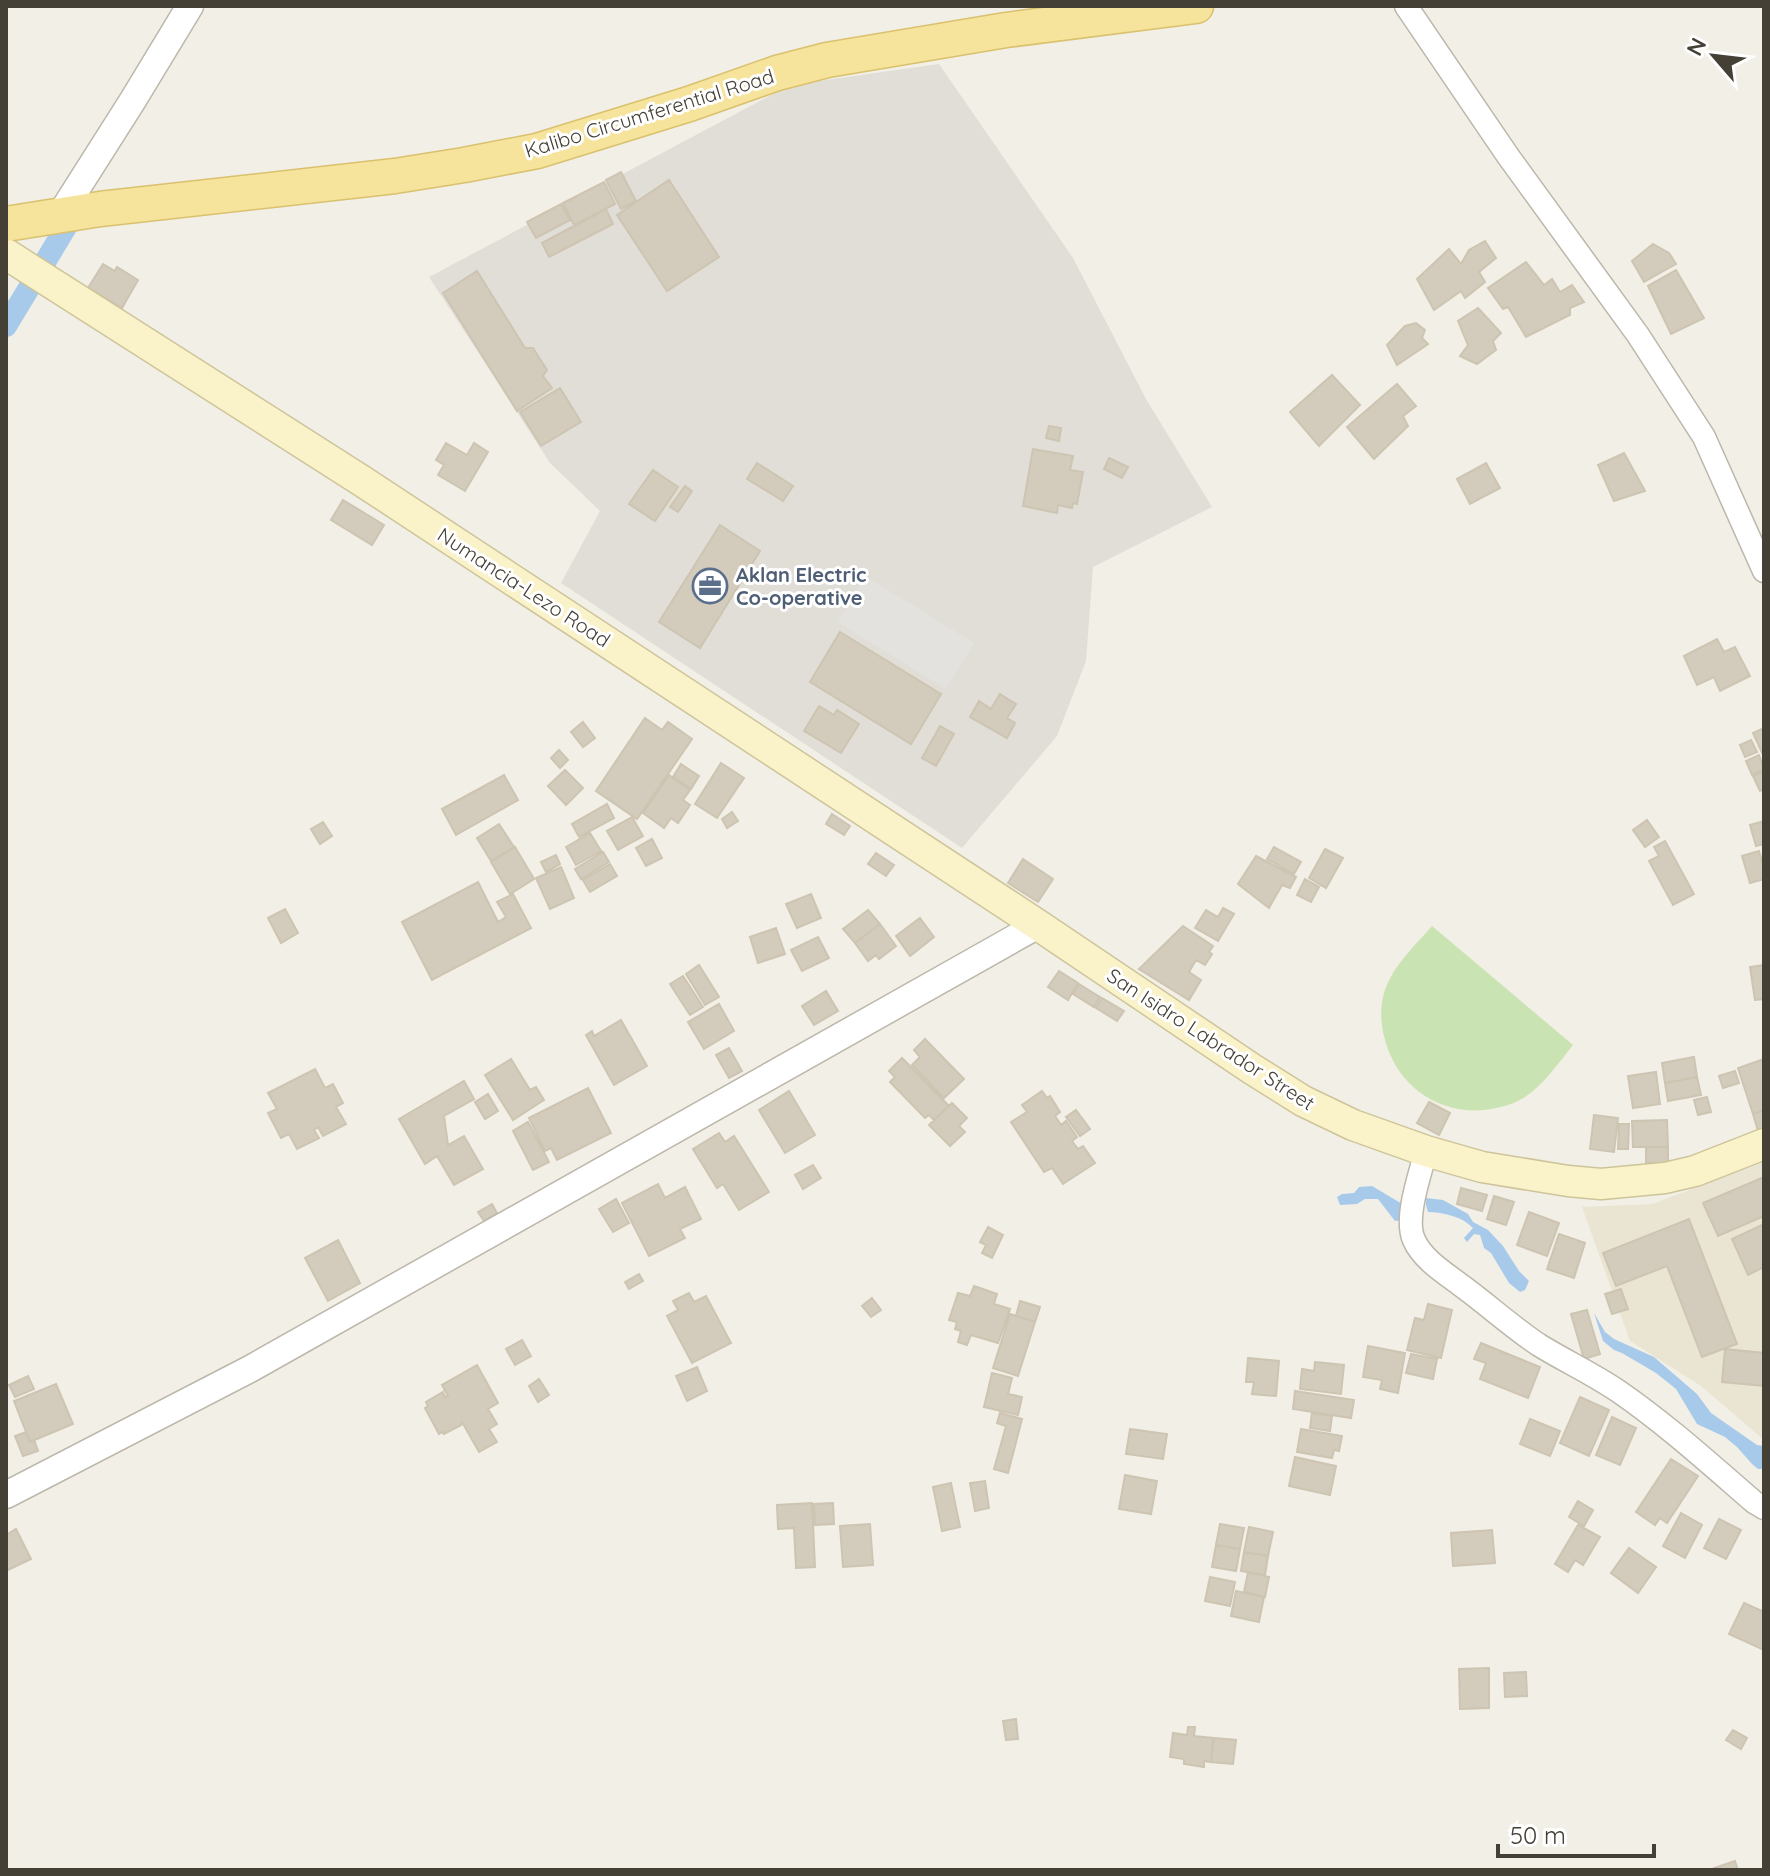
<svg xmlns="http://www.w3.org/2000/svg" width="1770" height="1876" viewBox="0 0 1770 1876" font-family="Quicksand,sans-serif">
  <rect width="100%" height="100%" fill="#f2efe7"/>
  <path fill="#e1ded8" d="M939,64l134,194 73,141 66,108 -119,60 -7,94 -29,75 -95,112 -401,-265 39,-72 -50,-48 -121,-186 361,-192z"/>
  <path fill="#eae5d2" d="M1764,1162v278l-63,-54 -71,-45 -48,-134 70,-3z"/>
  <path fill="#cae3b3" d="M1432,926l141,119c-18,22 -35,49 -62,59 -55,20 -111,-8 -126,-64 -4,-14 -5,-29 -2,-43 7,-29 30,-49 49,-71z"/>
  <path fill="#e3e2de" d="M865,576l109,67 -28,46 -109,-67z"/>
  <path fill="#a8caea" d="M1372,1186l32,19 -1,15 -8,1 -17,-22h-13l-8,5 -17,1 -3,-8 5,-3 12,-1 5,-6z
    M1426,1198l17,2 25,14 5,8 15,8 15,16 16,25 10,10 -4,9 -5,2 -11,-9 -18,-30 -7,-5 -4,-13 -6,-1 -7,8 -3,-4 9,-10c-10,-11 -30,-16 -45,-16l-2,-7z
    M1594,1313l11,19 9,7 40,18 43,37 14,19 46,32 7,1v23h-6l-6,-5 -15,-17 -12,-10 -28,-13 -21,-35 -20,-16 -34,-20 -8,-3 -11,-9z"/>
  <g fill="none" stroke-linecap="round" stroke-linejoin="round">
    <path stroke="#a8caea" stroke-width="6" d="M6,302l10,7"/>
    <path stroke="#a8caea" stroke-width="22" d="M45,262l24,-40
      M6,326l23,-38"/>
  </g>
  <path fill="#d3ccbd" stroke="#cdc4b1" stroke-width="2" d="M621,172l15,29 -15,8 -15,-29z
    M669,180l50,77 -52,34 -50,-76z
    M604,182l11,22 -41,21 -11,-22z
    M561,204l9,16 -34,18 -9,-16z
    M606,209l7,15 -64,33 -7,-14z
    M1485,241l11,17 -17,14 6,10 -20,16 -4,-7 -27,19 -17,-31 32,-30 12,15 8,-14z
    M1653,244l16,9 7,11 -32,18 -12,-21z
    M1526,262l18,23 8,-6 8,13 12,-7 12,17 -14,6v7l-44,22 -18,-30 -5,2 -15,-21z
    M103,264l12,7 2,-4 21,13 -16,28 -34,-20z
    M1676,270l28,48 -33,16 -23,-48z
    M477,271l48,77h8l14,22 -4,6 9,12 -35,23 -74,-118z
    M1478,308l23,25 -8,8 3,9 -19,14 -17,-8 8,-11 -10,-24z
    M1416,323l9,7 -3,8 6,6 -31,21 -10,-20 18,-19z
    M1332,375l28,30 -41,41 -29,-34z
    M1397,384l19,22 -13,10 5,10 -34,33 -27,-32z
    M560,388l21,34 -40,24 -21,-34z
    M1049,426l12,2 -2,13 -13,-3z
    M446,443l21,12 7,-12 14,9 -23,39 -27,-16 6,-10 -8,-5z
    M1033,449l40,7 -3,14 13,2 -6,32 -4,-1 -1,5 -14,-3 -1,8 -34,-7z
    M1624,453l21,38 -31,10 -16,-36z
    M1109,458l19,9 -6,11 -18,-9z
    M757,463l36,23 -10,15 -36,-22z
    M1486,463l14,25 -30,16 -13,-25z
    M653,470l25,17 -23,34 -26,-17z
    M685,486l7,5 -14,21 -8,-5z
    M343,500l41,25 -12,20 -41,-25z
    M720,525l40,26 -60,97 -41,-26z
    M840,632l101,62 -30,50 -101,-62z
    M1717,639l7,13 11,-5 15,29 -30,15 -6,-14 -17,8 -13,-29z
    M1000,694l16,10 -9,14 8,5 -8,15 -37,-21 9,-16 12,8z
    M819,706l15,9 3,-5 22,14 -18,29 -37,-22z
    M645,718l17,12 6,-8 24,17 -55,80 -41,-28z
    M583,722l12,16 -12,9 -12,-15z
    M940,726l14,8 -18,32 -14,-8z
    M1764,728v27h-1l-10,-22z
    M1751,740l6,12 -12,5 -5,-12z
    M559,750l9,10 -8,8 -9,-10z
    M1759,755l5,14 -12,6 -6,-14z
    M721,763l23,15 -27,40 -22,-14z
    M681,764l18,12 -8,13 -18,-12z
    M565,770l18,18 -17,17 -18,-19z
    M1764,771v18l-4,2 -7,-15z
    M504,775l14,25 -62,35 -14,-26z
    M669,775l21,15 -7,10 7,5 -12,18 -7,-5 -7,10 -21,-15z
    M607,804l7,14 -35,19 -7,-13z
    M732,812l6,9 -11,7 -5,-9z
    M832,814l18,12 -6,9 -18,-11z
    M632,817l11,19 -25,14 -11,-19z
    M1647,820l12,17 -14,10 -12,-17z
    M1764,821v23l-8,2 -6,-21z
    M323,822l9,14 -12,8 -9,-15z
    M499,824l15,23 -23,14 -14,-23z
    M590,833l11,18 -25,14 -10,-18z
    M652,839l10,19 -16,8 -10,-18z
    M1665,841l29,53 -21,11 -24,-44 10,-5 -5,-9z
    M515,847l19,32 -24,15 -19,-32z
    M1274,847l27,15 -7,12 -27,-15z
    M1325,849l18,9 -17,30 -17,-10z
    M1759,851l5,17v11l-14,4 -8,-27z
    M603,852l6,10 -28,17 -6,-10z
    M876,853l18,12 -8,11 -18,-12z
    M556,855l4,9 -14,8 -5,-10z
    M1256,856l40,21 -6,11 -8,-3 -13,23 -31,-24z
    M1023,859l30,20 -15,23 -30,-19z
    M610,864l7,12 -27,16 -7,-12z
    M561,867l13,31 -24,11 -14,-31z
    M1305,879l14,8 -8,15 -14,-7z
    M478,882l20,40 8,-5 -9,-15 16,-8 18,34 -99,52 -30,-58z
    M811,894l10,24 -24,10 -11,-24z
    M1223,908l11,6 -16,27 -23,-13 11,-18 12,7z
    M285,909l13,24 -17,10 -13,-25z
    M868,910l12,14 -25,19 -12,-14z
    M920,918l14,19 -24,19 -14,-20z
    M880,924l16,22 -17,13 -3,-4 -8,6 -13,-18z
    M1183,926l30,20 -4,6 3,2 -7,11 -9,-5 -7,12 12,8 -12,20 -50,-31z
    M776,928l9,26 -27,9 -8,-26z
    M818,937l11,21 -27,13 -11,-21z
    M699,965l20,32 -14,8 -19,-31z
    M1764,965v34l-9,1 -5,-33z
    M1059,971l19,12 -10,17 -20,-13z
    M683,976l20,31 -13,8 -20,-31z
    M1079,984l21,13 -6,10 -21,-13z
    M826,991l12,20 -24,14 -12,-19z
    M1102,998l22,13 -7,10 -21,-13z
    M719,1004l15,27 -30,18 -16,-27z
    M621,1020l26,46 -33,19 -28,-50 6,-4 2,5z
    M925,1039l39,40 -20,19 -32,-33 8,-8 -6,-7z
    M729,1048l13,23 -13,7 -13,-23z
    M1694,1057l3,20 -32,6 -3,-20z
    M902,1058l47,48 -15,14 -5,-5 -4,3 -35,-36 5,-5 -6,-6z
    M511,1059l19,31 6,-3 8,13 -31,20 -28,-45z
    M1764,1059v51l-11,4 -15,-46z
    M315,1069l10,19 8,-4 10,19 -7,4 10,17 -23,12 -5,-9 -4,3 5,8 -22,11 -8,-15 -8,4 -13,-25 9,-4 -9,-16z
    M1735,1071l4,12 -16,5 -4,-12z
    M1656,1072l4,32 -27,4 -5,-32z
    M1697,1077l4,18 -33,6 -3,-18z
    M464,1081l10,18 -30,17 4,29 16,-9 19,33 -29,16 -17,-29 -12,8 -26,-45z
    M588,1088l23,45 -54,27 -6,-12 -6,3 -16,-33z
    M789,1091l26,44 -30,18 -26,-43z
    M1042,1091l5,7 3,-2 10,16 -5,4 6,9 5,-4 11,16 -5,4 6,8 5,-3 12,17 -32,21 -11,-16 -8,4 -33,-50 16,-10 -5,-7z
    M488,1094l10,17 -13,8 -10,-17z
    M1707,1097l4,15 -13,3 -4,-15z
    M1429,1102l21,11 -11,22 -22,-12z
    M952,1103l15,15 -8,8 6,6 -15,14 -21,-21z
    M1076,1110l14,19 -10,7 -14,-19z
    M1764,1110v19l-6,2 -5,-17z
    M1594,1115l24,3 -4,34 -24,-3z
    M1667,1120l1,27h-35l-1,-26z
    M528,1122l21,40 -16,8 -20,-39z
    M1619,1124h10l-1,25h-10z
    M719,1133l6,9 9,-6 35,56 -30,18 -16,-26 -6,4 -24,-39z
    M1646,1147h22v16h-22z
    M813,1165l8,13 -18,11 -8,-14z
    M1764,1177v39l-46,20 -15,-33z
    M658,1184l7,14 20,-11 16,32 -21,10 5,9 -36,18 -27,-53z
    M1461,1188l26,7 -5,16 -25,-7z
    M1494,1196l20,6 -8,23 -19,-6z
    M616,1199l13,24 -16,9 -14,-23z
    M492,1204l5,9 -13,8 -6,-9z
    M1529,1212l30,11 -12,33 -30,-11z
    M1689,1219l48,125 -35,13 -35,-91 -51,20 -13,-33z
    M1764,1224v43l-16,8 -16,-36z
    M988,1227l15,8 -11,23 -10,-5 4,-8 -6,-3z
    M1559,1234l26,9 -11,35 -27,-9z
    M338,1240l22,43 -32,18 -23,-43z
    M639,1274l4,7 -14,8 -4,-7z
    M974,1286l23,8 -3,10 16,5 -12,34 -27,-8 -4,10 -9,-3 3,-11 -6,-2 2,-7 -8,-2 9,-27 12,3z
    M1621,1289l7,20 -16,5 -7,-20z
    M689,1293l5,9 12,-6 25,47 -39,20 -25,-47 11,-6 -5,-9z
    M872,1298l9,12 -10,7 -9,-11z
    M1020,1301l20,6 -5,15 -19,-6z
    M1428,1304l24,6 -11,48 -34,-8 8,-32 9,2z
    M1587,1310l13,44 -16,5 -13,-45z
    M1010,1314l25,8 -17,54 -25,-8z
    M522,1340l9,16 -16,9 -9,-16z
    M1481,1343l59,24 -12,31 -48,-19 6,-16 -12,-4z
    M1368,1346l37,7 -7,40 -18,-4 2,-9 -19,-3z
    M1725,1349l39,4v33l-42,-4z
    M1411,1354l26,5 -4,20 -27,-6z
    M1248,1358l31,3 -3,35 -24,-2 2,-12h-8z
    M1315,1362l29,3 -3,29 -41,-5 2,-20 12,2z
    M477,1365l21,38 -10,6 9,15 -8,5 8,13 -18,10 -17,-30 -1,3 -17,9 -2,-2 -3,2 -14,-26 3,-2 -2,-4 17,-10 2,5 3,-1 -6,-11z
    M697,1367l10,24 -20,10 -11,-25z
    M992,1373l20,5 -4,16 14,3 -4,18 -34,-8z
    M28,1376l6,13 -19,8 -6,-12z
    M539,1379l10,16 -11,7 -9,-16z
    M56,1384l17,40 -43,18 -16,-41z
    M1295,1391l59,9 -3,18 -58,-9z
    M1580,1397l29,13 -20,46 -29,-13z
    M1000,1413l22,6 -14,54 -14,-4 12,-43 -9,-3z
    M1312,1413l20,3 -2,15 -20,-3z
    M1612,1417l24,11 -16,37 -24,-10z
    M1530,1419l30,12 -10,25 -30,-12z
    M1130,1429l37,5 -4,25 -37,-5z
    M1301,1429l41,7 -3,15 -5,-1 -2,8 -35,-6z
    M26,1432l4,10 4,-2 4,11 -15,5 -8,-20z
    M1295,1457l41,9 -6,29 -41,-9z
    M1671,1459l27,17 -31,47 -7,-5 -5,7 -19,-13z
    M1125,1475l32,6 -6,33 -32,-5z
    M985,1481l4,27 -14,3 -5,-28z
    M951,1483l9,44 -18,4 -9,-44z
    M1578,1501l15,9 -9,16 -15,-9z
    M812,1503l3,64 -19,1 -2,-40 -16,1 -1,-24z
    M833,1503l1,21 -19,1 -1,-21z
    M1681,1513l21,12 -17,33 -22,-12z
    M1719,1519l22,11 -15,29 -22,-11z
    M870,1524l3,41 -30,2 -3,-41z
    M1220,1524l24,4 -4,21 -24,-4z
    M1578,1525l22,12 -17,28 -8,-5 -7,12 -13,-8z
    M1249,1527l24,5 -5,24 -24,-4z
    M16,1529l15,30 -25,12v-36z
    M1492,1530l3,33 -42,3 -2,-33z
    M1216,1545l24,4 -4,22 -24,-4z
    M1629,1548l27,19 -18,26 -27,-20z
    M1244,1552l24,4 -3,19 -24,-4z
    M1248,1572l21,5 -4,20 -21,-5z
    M1210,1577l25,5 -5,24 -25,-5z
    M1236,1591l28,6 -5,25 -28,-6z
    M1744,1603l20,9v38l-35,-16z
    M1489,1668v40l-29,1 -1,-40z
    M1526,1672l1,24 -22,1 -1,-24z
    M1016,1719l2,20 -12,1 -3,-19z
    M1188,1727h7l-1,9 19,2 -2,24 -7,-1v6l-20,-3v-5l-14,-2 3,-24 14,2z
    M1733,1730l14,8 -6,11 -15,-9z
    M1214,1738l22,2 -3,24 -22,-2z
    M1735,1861l3,9h-23l-1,-2z"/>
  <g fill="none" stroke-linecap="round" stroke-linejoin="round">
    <g stroke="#bcb7aa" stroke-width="25">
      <path id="minor" d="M1406,6l102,150 130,179 66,102 60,134
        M1426,1151c-6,24 -22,67 -12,89 9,20 31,33 48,46 26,19 50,41 77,59 26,16 54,29 79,46 48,33 92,73 136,111l10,6"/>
    </g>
    <g stroke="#bcb7aa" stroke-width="29">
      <path id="tertiary" d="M60,215l73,-115 57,-94
        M6,1495l244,-126 788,-444"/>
    </g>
    <g stroke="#cec49a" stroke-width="33">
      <path id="secondary" d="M6,254l356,227 676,444 214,144 51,32 50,24 73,26 56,16 86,14 33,3 64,-6 30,-7 69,-27"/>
    </g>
    <g stroke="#dac16d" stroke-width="37">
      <path id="primary" d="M6,224l94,-15 295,-33 69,-11 73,-14 152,-47 88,-31 50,-13 179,-30 190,-24"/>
    </g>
    <use href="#minor" stroke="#fff" stroke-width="22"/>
    <use href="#tertiary" stroke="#fff" stroke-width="26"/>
    <use href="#secondary" stroke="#faf2c9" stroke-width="30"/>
    <use href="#primary" stroke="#f6e39c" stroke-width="34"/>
  </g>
  <defs>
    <g id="office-ring" transform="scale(1.8)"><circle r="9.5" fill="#fff" stroke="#5c6f8a" stroke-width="1.5"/><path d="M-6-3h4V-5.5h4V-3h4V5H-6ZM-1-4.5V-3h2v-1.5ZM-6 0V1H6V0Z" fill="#5c6f8a"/></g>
  </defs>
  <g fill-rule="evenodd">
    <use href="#office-ring" x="710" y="586"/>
  </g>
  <g text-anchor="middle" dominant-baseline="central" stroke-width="6" stroke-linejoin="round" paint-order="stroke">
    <g font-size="20" fill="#444036" stroke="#fff">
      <text transform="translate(649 113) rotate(-17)">Kalibo Circumferential Road</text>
      <text transform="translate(524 587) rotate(33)">Numancia-Lezo Road</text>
      <text transform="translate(1211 1039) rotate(33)">San Isidro Labrador Street</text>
    </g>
    <g font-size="20" font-weight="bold" fill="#4e5e75" stroke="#fff" text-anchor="start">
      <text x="736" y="574">Aklan Electric<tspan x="736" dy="23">Co-operative</tspan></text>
    </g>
  </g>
  <rect width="1770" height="1876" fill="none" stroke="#444036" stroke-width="16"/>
  <g transform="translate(1714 56) rotate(298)" stroke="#ffffff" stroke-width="6" paint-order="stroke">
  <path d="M0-6L14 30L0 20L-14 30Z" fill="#444036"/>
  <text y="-12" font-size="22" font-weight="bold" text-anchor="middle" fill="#444036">N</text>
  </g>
  <path d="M1498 1844v12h156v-12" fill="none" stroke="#444036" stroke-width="4"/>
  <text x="1510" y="1844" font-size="24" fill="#444036" stroke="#ffffff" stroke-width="6" paint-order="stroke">50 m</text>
</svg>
